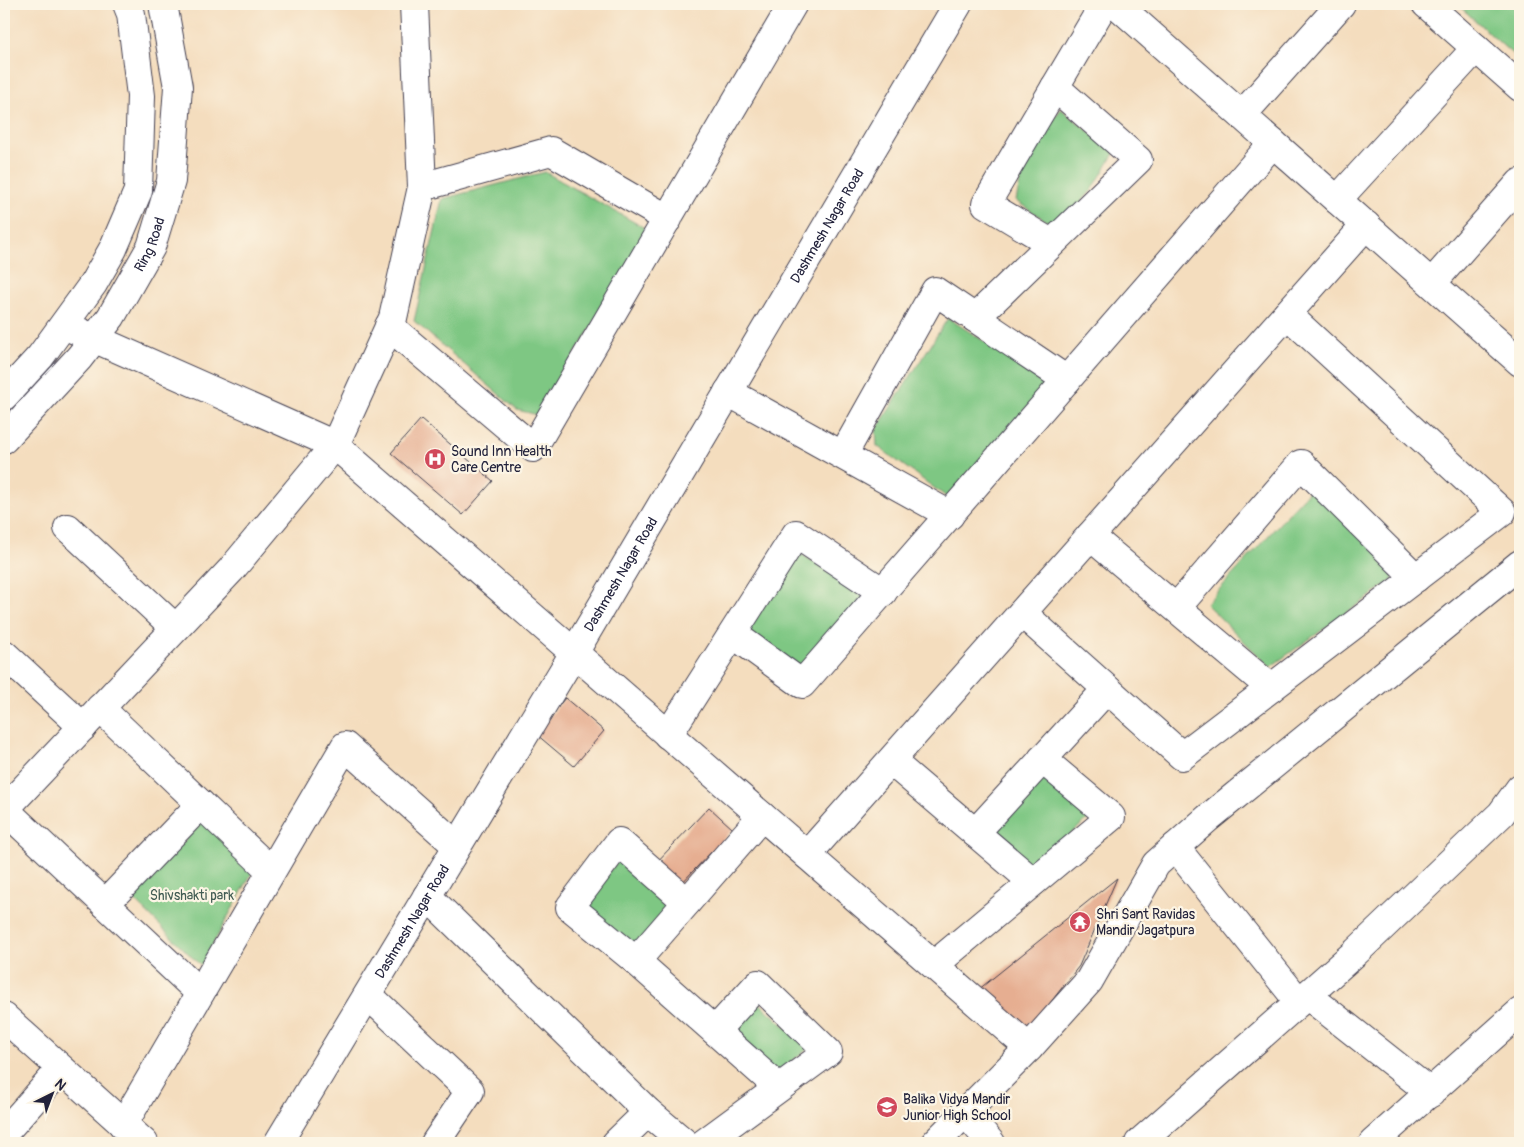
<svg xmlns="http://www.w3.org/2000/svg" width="1524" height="1147" viewBox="0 0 1524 1147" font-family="Pangolin,sans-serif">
  <rect width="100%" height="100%" fill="#fcf5e5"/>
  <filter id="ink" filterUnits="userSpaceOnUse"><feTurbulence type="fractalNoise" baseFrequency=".02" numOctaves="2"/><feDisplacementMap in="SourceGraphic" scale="10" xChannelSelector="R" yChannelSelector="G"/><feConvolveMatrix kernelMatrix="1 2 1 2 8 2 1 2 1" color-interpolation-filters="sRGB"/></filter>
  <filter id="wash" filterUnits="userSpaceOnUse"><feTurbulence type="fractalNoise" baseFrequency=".0096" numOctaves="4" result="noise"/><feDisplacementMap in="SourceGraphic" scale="20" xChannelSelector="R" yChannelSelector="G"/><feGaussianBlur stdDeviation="1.12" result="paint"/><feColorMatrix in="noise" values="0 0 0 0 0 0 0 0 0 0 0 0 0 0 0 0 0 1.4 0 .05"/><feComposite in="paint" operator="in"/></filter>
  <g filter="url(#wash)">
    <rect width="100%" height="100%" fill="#f4ddbe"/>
    <path fill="#7ec783" stroke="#50745f" d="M1457,4h63v57z
      M1061,109l54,43 -23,38 -35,38 -41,-27 10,-46z
      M545,172l105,59 -112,184 -21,-5 -103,-89 28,-122z
      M948,318l95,61 3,7 -98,112 -71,-52 -1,-16z
      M1311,489l82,67v24l-123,87 -64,-63z
      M799,553l71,42 -72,75 -52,-38z
      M1049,776l44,38 -60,55 -44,-40 46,-50z
      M203,821l50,50 -52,95 -70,-69z
      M620,857l55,49 -38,45 -52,-47z
      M757,1001l52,47 -36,28 -47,-42z"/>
    <g id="blocks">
      <path fill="#e6ae91" d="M421,419l72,62 -30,34 -72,-62z
        M565,698l39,33 -30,35 -38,-32z
        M709,807l24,22 -56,59 -24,-22z
        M1117,878l-38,88 -54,69 -47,-45z"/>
    </g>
  </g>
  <g filter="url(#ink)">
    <use href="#blocks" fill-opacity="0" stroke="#423e4f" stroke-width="1"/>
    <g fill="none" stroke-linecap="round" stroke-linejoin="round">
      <g stroke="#423e4f" stroke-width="30">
        <g id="minor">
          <path d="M1116,4l404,358"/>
          <path d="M1426,4l94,83"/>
          <path d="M1242,115l99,-111"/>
          <path d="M422,187l129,-36 117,68"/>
          <path d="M1337,200l139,-152"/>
          <path d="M1051,243l-65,-39 118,-200"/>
          <path d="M1432,283l88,-100"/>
          <path d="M975,318l163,-158 -83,-73"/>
          <path d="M64,325l271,120 694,603"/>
          <path d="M389,326l144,122 260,-444"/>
          <path d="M728,392l222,123"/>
          <path d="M4,396l36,-39 53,-73 20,-35 25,-58 3,-95 -10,-82 -4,-10"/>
          <path id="s1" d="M4,439l75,-81 32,-41 40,-70 20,-66 7,-94 -15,-83"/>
          <path d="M843,455l92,-164 132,89"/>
          <path d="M68,528l107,100"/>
          <path d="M1090,536l181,152"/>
          <path d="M1177,607l124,-143 115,114"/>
          <path d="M1022,613l160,143 320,-244 -215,-198"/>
          <path d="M733,634l69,50 471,-541"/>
          <path d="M4,654l79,73"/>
          <path d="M100,708l171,163"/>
          <path d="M668,735l128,-201 87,58"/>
          <path d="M891,761l142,121"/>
          <path d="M4,809l196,184"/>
          <path d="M4,810l227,-240 104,-125 58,-127 29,-131 -8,-183"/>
          <path d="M975,833l132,-144"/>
          <path d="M1175,847l124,155"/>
          <path d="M807,855l559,-630"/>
          <path d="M427,896l221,216 37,31"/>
          <path d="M687,902l-68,-60 -49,65 66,54 142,126"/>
          <path d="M105,904l96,-100"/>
          <path d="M636,961l126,-145"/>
          <path d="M934,965l177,-148 -69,-58"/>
          <path d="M368,995l102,96 -35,52"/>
          <path d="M1307,995l124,98"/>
          <path d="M4,1017l140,126"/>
          <path d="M966,1113l25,30"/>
          <path d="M123,1125l222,-379 112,100"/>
          <path d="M4,1133l57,-64"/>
          <path id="s2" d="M278,1143l296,-490 384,-649"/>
          <path d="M616,1143l32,-31"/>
          <path d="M704,1143l124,-91 -70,-68 -43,47"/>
          <path d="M935,1143l94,-95 60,-67 67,-117 52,-46 312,-254"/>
          <path d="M1139,1143l217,-191 145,-138 19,-26"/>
          <path d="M1373,1143l147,-131"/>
        </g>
      </g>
      <use href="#minor" stroke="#fff" stroke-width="28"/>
    </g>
  </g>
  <defs>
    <g id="hospital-disc" transform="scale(1.125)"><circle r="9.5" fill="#d1495b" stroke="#fcf5e5"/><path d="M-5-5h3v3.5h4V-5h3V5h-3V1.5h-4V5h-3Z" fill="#fff"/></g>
    <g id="temple-disc" transform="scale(1.125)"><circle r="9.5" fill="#d1495b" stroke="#fcf5e5"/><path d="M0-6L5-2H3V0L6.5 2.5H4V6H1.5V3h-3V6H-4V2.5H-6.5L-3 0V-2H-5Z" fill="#fff"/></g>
    <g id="school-disc" transform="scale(1.125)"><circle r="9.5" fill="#d1495b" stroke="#fcf5e5"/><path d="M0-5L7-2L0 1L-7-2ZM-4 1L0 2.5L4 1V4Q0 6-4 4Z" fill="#fff"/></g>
  </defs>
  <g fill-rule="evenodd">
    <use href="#hospital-disc" x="435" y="459"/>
    <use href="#temple-disc" x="1080" y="922"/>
    <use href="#school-disc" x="887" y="1107"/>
  </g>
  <g text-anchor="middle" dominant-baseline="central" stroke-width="4.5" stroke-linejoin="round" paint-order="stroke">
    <g font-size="14" fill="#22223b" stroke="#fcf5e5">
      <text stroke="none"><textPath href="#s2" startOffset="1069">Dashmesh Nagar Road</textPath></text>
      <text stroke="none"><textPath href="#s1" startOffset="245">Ring Road</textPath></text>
      <text stroke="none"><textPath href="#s2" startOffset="664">Dashmesh Nagar Road</textPath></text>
      <text stroke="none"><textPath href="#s2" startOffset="259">Dashmesh Nagar Road</textPath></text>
    </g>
    <g font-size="14" fill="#22223b" stroke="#fcf5e5" text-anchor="start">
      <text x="451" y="451">Sound Inn Health<tspan x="451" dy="16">Care Centre</tspan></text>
      <text x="1096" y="914">Shri Sant Ravidas<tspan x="1096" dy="16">Mandir Jagatpura</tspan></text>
      <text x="903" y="1099">Balika Vidya Mandir<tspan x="903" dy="16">Junior High School</tspan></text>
    </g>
    <g font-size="14" fill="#425c54" stroke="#fcf5e5">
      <text x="192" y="895">Shivshakti park</text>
    </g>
  </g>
  <rect width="1524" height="1147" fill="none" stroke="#fcf5e5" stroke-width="20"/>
  <g transform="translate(52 1094) rotate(42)" stroke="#fcf5e5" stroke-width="4" paint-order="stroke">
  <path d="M0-4L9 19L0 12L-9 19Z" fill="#22223b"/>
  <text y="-8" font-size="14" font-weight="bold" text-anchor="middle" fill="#22223b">N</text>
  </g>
</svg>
